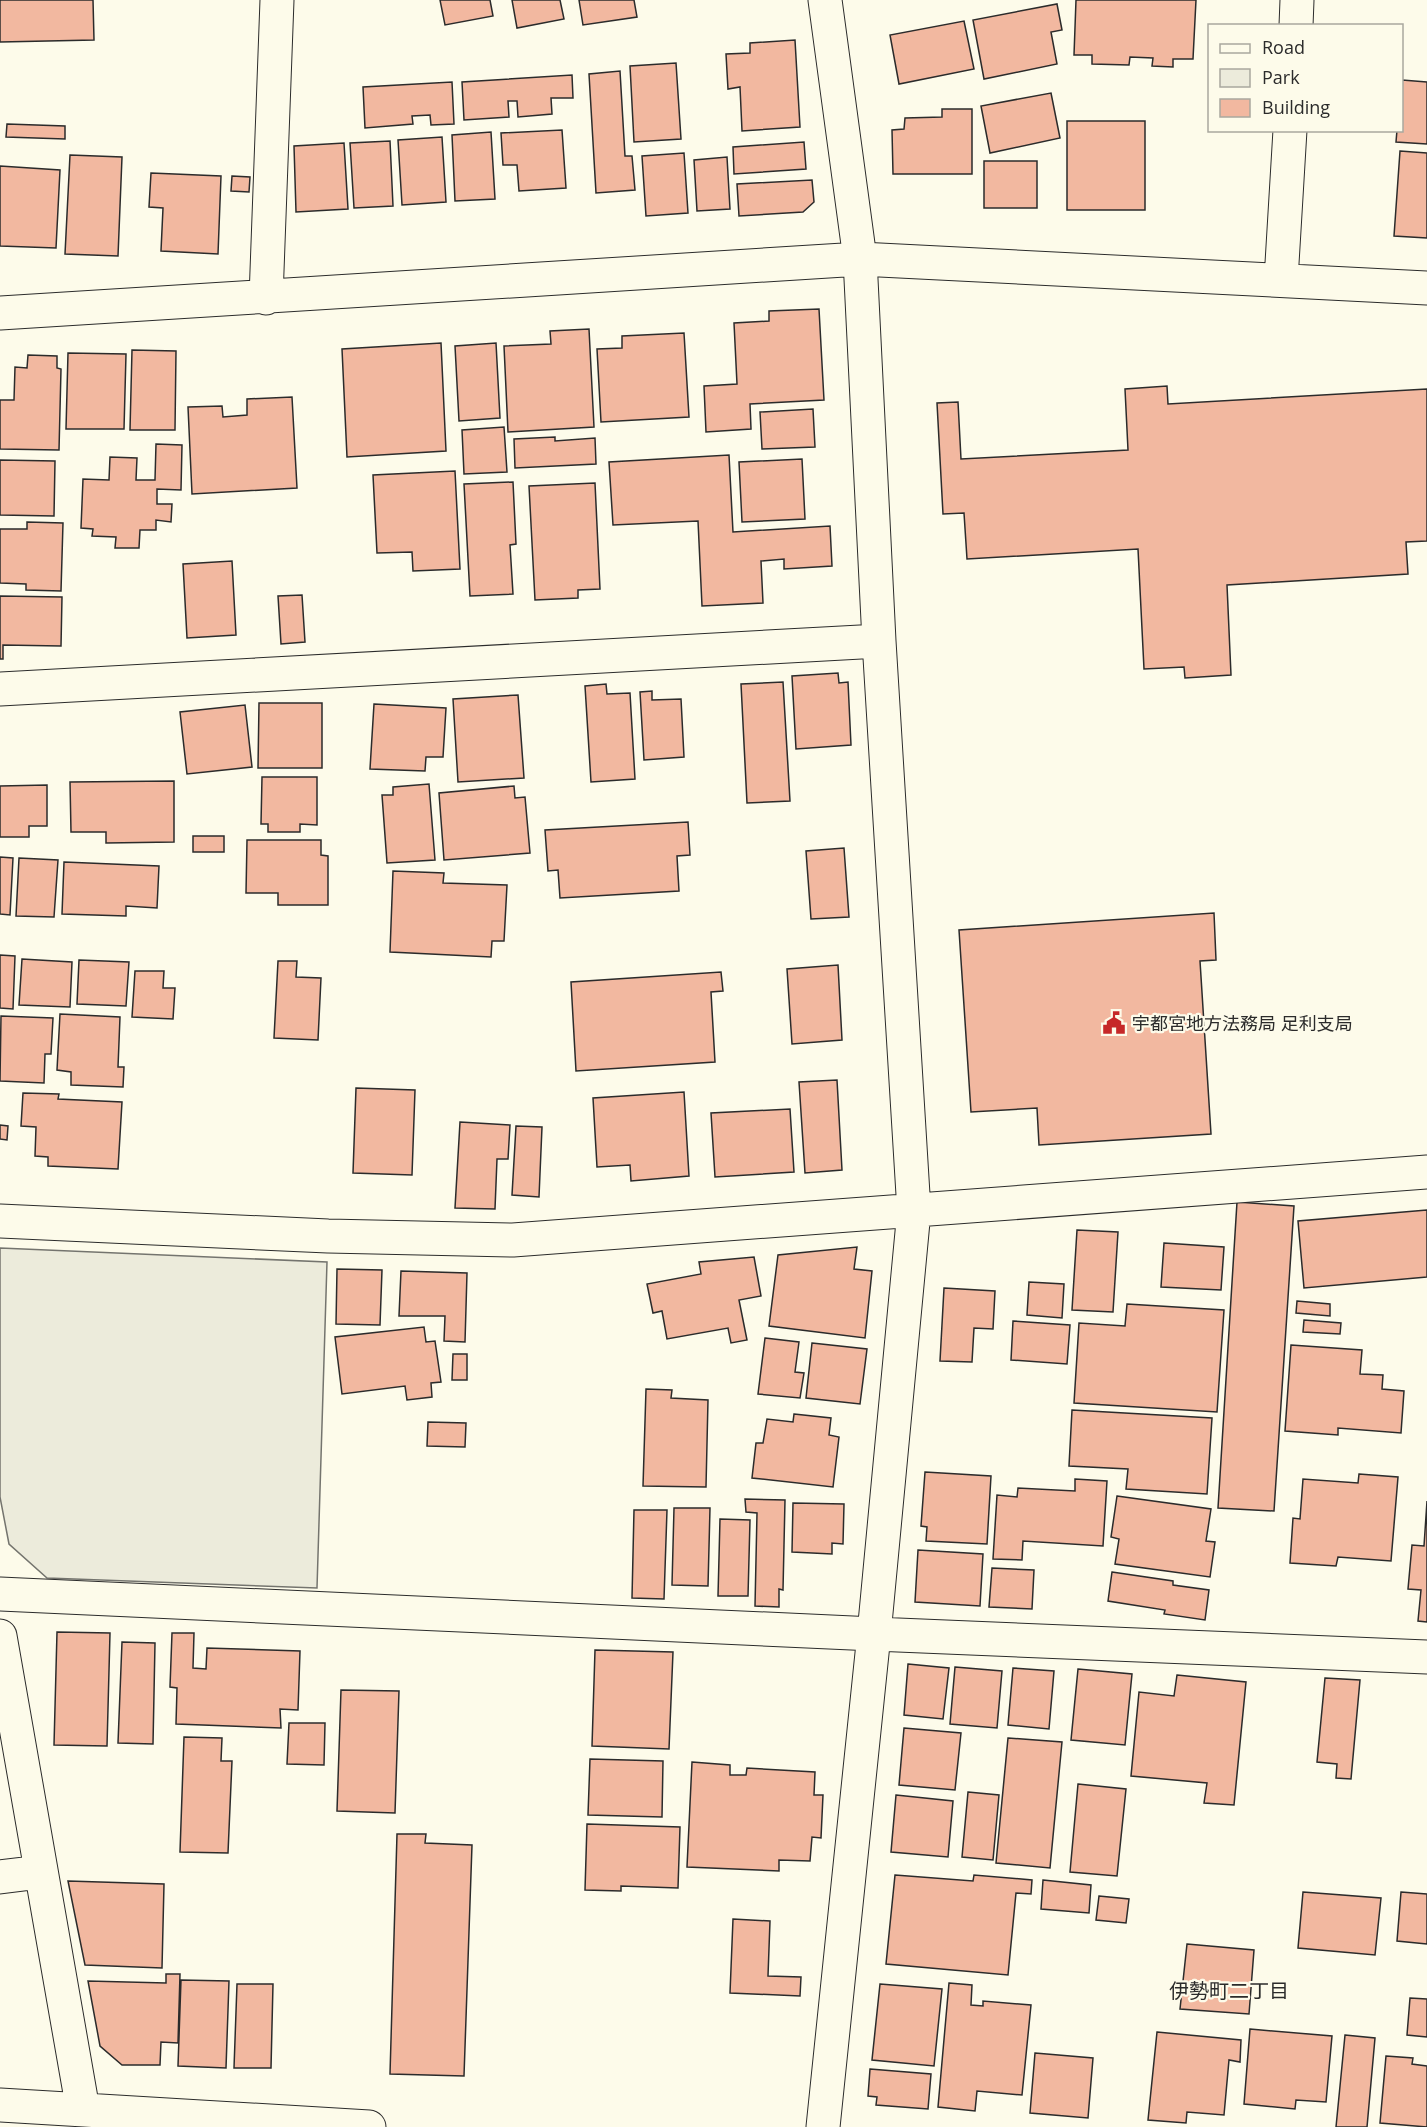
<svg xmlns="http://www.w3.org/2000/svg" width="1427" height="2127" viewBox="0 0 1427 2127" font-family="'Open Sans','Noto Sans JP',sans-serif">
  <rect width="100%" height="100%" fill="#fdfbea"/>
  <path fill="#ecebdb" stroke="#74746e" stroke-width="1.5" d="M0,1248l327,14 -10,326 -270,-10 -38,-34 -9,-47z"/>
  <path fill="#f2b8a0" stroke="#2b2b2b" stroke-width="1.5" d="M0,0h93l1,40 -94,2z
    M440,0h50l3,16 -48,9z
    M512,0h48l4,19 -47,9z
    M579,0h55l3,17 -54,8z
    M1076,0h120l-3,59h-20v8l-21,-1 1,-8 -23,-1 -1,8 -37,-1v-9h-18z
    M1057,4l5,26 -11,2 6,32 -73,15 -11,-59z
    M964,21l10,48 -75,15 -9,-49z
    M795,40l5,87 -58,4 -2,-44 -12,2 -2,-35 24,-1v-10z
    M676,63l5,76 -47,3 -4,-76z
    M620,71l5,85h7l3,34 -39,3 -7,-119z
    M572,75l1,23h-22l1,16 -34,3 -1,-16h-9l1,16 -45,3 -2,-38z
    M1402,80l25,2v62l-31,-2 1,-12h5z
    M452,82l2,42 -23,1 -1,-10 -18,1 1,8 -48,4 -2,-41z
    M1051,93l9,45 -70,15 -9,-47z
    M942,109h30v65h-79l-1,-44 12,-1 1,-11 37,-1z
    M1067,121h78v89h-78z
    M7,124l58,2v13l-59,-2z
    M562,130l4,58 -47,3 -2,-26h-14l-2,-32z
    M491,132l4,67 -40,2 -3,-66z
    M442,137l4,65 -44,3 -4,-65z
    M390,141l3,65 -39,2 -4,-65z
    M804,142l2,27 -72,5 -1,-27z
    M344,143l4,66 -52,3 -2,-66z
    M1400,151l27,2v85l-33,-2z
    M684,153l4,60 -42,3 -4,-60z
    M70,155l52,2 -4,99 -53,-2z
    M727,157l3,52 -33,2 -3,-51z
    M984,161h53v47h-53z
    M0,166l60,4 -4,78 -56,-2z
    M151,173l70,3 -3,78 -57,-3 2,-43 -14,-1z
    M232,176l18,1 -1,15 -18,-1z
    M812,180l2,22 -11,10 -64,4 -2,-32z
    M819,309l5,91 -74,4 1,25 -45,3 -2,-46 33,-2 -3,-61 35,-2v-10z
    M589,329l5,98 -86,5 -4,-86 47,-2 -1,-13z
    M684,333l5,84 -88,5 -4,-73 25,-1v-12z
    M441,343l5,108 -99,6 -5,-108z
    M496,343l4,75 -41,3 -4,-75z
    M132,350l44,1 -1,79h-45z
    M68,353l58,1 -2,75h-58z
    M28,355l29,1v12l4,1 -2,81 -59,-1v-49h14l1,-33 12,1z
    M1167,386l1,18 259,-15v152l-21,1 2,32 -181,11 4,90 -46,3 -1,-11 -40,2 -6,-120 -171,10 -3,-46 -21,1 -6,-111 21,-1 3,57 167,-9 -3,-61z
    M292,397l5,91 -105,6 -4,-87 34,-1 1,11 24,-2v-16z
    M813,409l2,38 -53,2 -2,-37z
    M504,427l3,45 -43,2 -2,-44z
    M555,437v4l40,-3 1,26 -81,4 -1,-29z
    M156,444l26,1 -1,45 -24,-1v15h15l-1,18 -15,-2v10h-16l-1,18h-24l1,-11 -24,-1 1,-7 -12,-1 2,-49 26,1 1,-23 27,1 -1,22h19z
    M729,455l4,77 97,-6 2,40 -48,3v-10l-23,2 2,42 -61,3 -4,-85 -85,4 -4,-63z
    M802,459l3,60 -63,3 -3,-60z
    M0,460l55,1 -1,55 -54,-1z
    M455,471l5,98 -47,2 -1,-19 -35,1 -4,-78z
    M513,482l3,62 -6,1 3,49 -43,2 -6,-112z
    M595,483l5,106 -22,1v8l-43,2 -6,-114z
    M27,522l36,1 -2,68 -35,-1v-6l-26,-1v-54h27z
    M232,561l4,74 -49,3 -4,-74z
    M302,595l3,47 -24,2 -3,-48z
    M0,596l62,1 -1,49 -58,-1v14h-3z
    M838,673l1,10 9,-1 3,63 -55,4 -4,-73z
    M783,682l7,119 -43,2 -6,-119z
    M606,684l1,10 23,-1 5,86 -44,3 -6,-96z
    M652,691v9l29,-1 3,58 -40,3 -4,-68z
    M518,695l6,83 -66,4 -5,-83z
    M259,703h63v65h-64z
    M374,704l72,4 -3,49h-17l-1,14 -55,-2z
    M245,705l7,62 -65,7 -7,-62z
    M262,777h55v48l-17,-1v8h-32v-8h-7z
    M174,781v61l-68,1v-11h-35l-1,-50z
    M429,784l6,76 -48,3 -5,-68h11v-8z
    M47,785v41h-18v11h-29v-51z
    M514,786l1,12 10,-1 5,56 -86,7 -5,-67z
    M688,822l2,33 -13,1 2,35 -119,7 -2,-28 -10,1 -3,-41z
    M193,836h31v16h-31z
    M247,840h74v15l7,1v49h-50v-12h-32z
    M844,848l5,69 -38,2 -5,-68z
    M0,857l13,1 -3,57 -10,-1z
    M19,858l39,2 -4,57 -38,-1z
    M64,862l95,4 -2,42 -31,-2v10l-64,-2z
    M393,871l51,2 -1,10 64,2 -3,56h-12l-1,16 -101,-5z
    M1214,913l2,47 -16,1 11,173 -172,11 -2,-37 -66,4 -12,-182z
    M0,955l15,1 -2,53 -13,-1z
    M22,959l50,3 -2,45 -51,-2z
    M79,960l50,2 -3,44 -49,-2z
    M278,961h19l-1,16 25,1 -3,62 -44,-2z
    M838,965l4,75 -50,4 -5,-75z
    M135,971h29l-1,17h12l-2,31 -41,-2z
    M721,972l2,19 -12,1 4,70 -139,9 -5,-89z
    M60,1014l60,3 -2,50h6l-1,20 -52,-2v-13l-14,-2z
    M1,1016l52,2 -2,36h-6l-1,29 -44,-2z
    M837,1080l5,90 -37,3 -6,-91z
    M356,1088l59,2 -3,85 -59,-2z
    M684,1092l5,84 -58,5 -1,-16 -33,2 -4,-69z
    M23,1093l36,1 -1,5 64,3 -4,67 -70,-3v-9l-13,-1 1,-29 -15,-1z
    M790,1109l4,63 -79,5 -4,-64z
    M460,1122l50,3 -2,34h-11l-2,50 -40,-1z
    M0,1125l8,1 -1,14 -7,-1z
    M516,1126l26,1 -3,70 -27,-2z
    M1237,1202l57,4 -20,305 -56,-3z
    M1427,1210v67l-123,11 -6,-67z
    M1077,1230l41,2 -5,80 -41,-2z
    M1164,1243l60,4 -3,43 -60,-3z
    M857,1247l-3,22 18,2 -7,67 -96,-12 9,-71z
    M754,1257l7,39 -22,4 8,40 -16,3 -3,-15 -61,11 -5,-28 -9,2 -6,-29 54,-10 -2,-12z
    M337,1269l45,1 -2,55 -44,-1z
    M401,1271l66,2 -2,69 -21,-1 1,-25h-46z
    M1029,1282l35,2 -2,34 -35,-3z
    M944,1288l51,3 -2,38 -19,-1 -2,34 -32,-1z
    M1297,1301l33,3v12l-34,-3z
    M1127,1304l97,6 -7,102 -143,-9 5,-80 46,3z
    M1304,1320l37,3 -1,11 -37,-2z
    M1013,1321l57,4 -3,39 -56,-4z
    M424,1327l2,15 9,-1 6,41 -10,1 1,14 -25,3 -2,-14 -63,8 -7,-57z
    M765,1338l34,4 -4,30 9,1 -4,25 -42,-4z
    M812,1343l55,6 -7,55 -54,-6z
    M1291,1345l71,5 -2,24 23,1 -1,14 22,2 -3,42 -63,-5v7l-53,-4z
    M453,1354h14v26h-15z
    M646,1389l26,1 -1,8 37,2 -2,87 -63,-1z
    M1072,1410l140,8 -5,76 -81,-5 2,-20 -59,-3z
    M794,1414l37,4 -2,17 10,2 -6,50 -81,-9 4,-35h7l4,-24 26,3z
    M428,1422l38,1 -1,24 -38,-1z
    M925,1472l66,4 -4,68 -61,-3 1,-14 -6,-1z
    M1359,1474l39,3 -7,84 -53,-4 -2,9 -46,-3 3,-45 7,1 3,-40 55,4z
    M1075,1479l32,2 -4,65 -80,-5 -1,19 -29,-1 4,-64 20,2 1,-9 57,3z
    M1117,1496l94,13 -5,32 9,1 -5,35 -95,-13 4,-25 -8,-2z
    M745,1499l40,1 -2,90 -4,-1v18l-24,-1 2,-93 -11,-1z
    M1427,1501v121l-9,-1 3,-31 -13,-1 4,-44 12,1z
    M793,1503l51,1 -1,40 -11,-1v11l-40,-2z
    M674,1508h36l-2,78 -36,-1z
    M634,1510h33l-3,89 -32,-1z
    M720,1519l30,1 -2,76h-30z
    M918,1550l65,4 -3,52 -65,-4z
    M992,1568l42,2 -2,39 -43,-2z
    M1112,1572l61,9v4l36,5 -4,30 -41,-6 1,-4 -57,-9z
    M57,1632l53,1 -3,113 -53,-1z
    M172,1633h22l-1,35 13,1 1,-21 93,3 -2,59 -18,-1 1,19 -105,-4 1,-36 -7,-1z
    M122,1642l33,1 -2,101 -35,-1z
    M595,1650l78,2 -4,97 -77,-3z
    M908,1664l41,4 -6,51 -39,-4z
    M955,1667l47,4 -5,57 -47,-4z
    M1013,1668l41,3 -5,58 -41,-4z
    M1078,1669l54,5 -7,71 -54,-5z
    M1177,1675l69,7 -12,123 -30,-2 3,-20 -76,-7 8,-84 35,4z
    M1325,1678l35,2 -9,99 -15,-1 1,-14 -20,-2z
    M341,1690l58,1 -4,122 -58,-2z
    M289,1723h36l-1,42 -37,-1z
    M904,1728l57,5 -6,57 -56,-5z
    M184,1737l38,1 -1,23h11l-4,92 -48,-1z
    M1008,1738l54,4 -12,126 -54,-5z
    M590,1759l73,2 -1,56 -74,-2z
    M692,1762l38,3v10h16l1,-7 68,4 -1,23h9l-2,43 -9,-1 -2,24 -31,-1v11l-92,-4z
    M1078,1784l48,5 -9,87 -47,-4z
    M968,1792l31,3 -6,65 -31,-3z
    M896,1795l57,6 -5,56 -57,-5z
    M587,1824l93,3 -2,61 -57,-2v5l-36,-1z
    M397,1834h29l-1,9 47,2 -8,231 -74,-2z
    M895,1875l78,6 1,-6 58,5 -1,14 -15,-1 -8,82 -122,-11z
    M1043,1880l48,5 -2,28 -48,-4z
    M68,1881l96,3 -2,84 -77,-3z
    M1303,1892l78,6 -6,57 -77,-7z
    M1401,1892l26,2v50l-30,-3z
    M1099,1896l30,3 -3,24 -30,-3z
    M733,1919l37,2 -2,55 33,1 -1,19 -70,-3z
    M1187,1944l67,6 -5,64 -69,-5z
    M166,1974h14l-2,69 -17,-1 -1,23h-38l-22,-19 -12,-65 78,2z
    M181,1980l48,1 -3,87 -48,-2z
    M949,1983l23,2 -1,20 12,1v-5l48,4 -9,90 -45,-4 -2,20 -37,-4z
    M237,1984h36l-2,84h-37z
    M880,1984l62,5 -8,77 -62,-6z
    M1410,1998l17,1v38l-20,-2z
    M1250,2029l82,7 -6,66 -30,-2 -1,9 -51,-5z
    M1157,2032l84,8 -1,22 -11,-2 -5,55 -37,-3 -1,11 -38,-3z
    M1345,2035l30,3 -8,89h-31z
    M1035,2053l58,5 -5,60 -58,-5z
    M1386,2056l27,2 -1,6 15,2v61l-47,-4z
    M870,2069l61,5 -3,35 -52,-4 1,-8 -9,-1z"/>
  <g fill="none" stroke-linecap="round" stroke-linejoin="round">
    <g stroke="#2b2b2b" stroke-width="35">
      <path id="minor" d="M1296,26l1,-26
        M1281,280l9,-150
        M266,298l11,-298
        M0,313l860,-54 567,29
        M0,689l879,-48
        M0,1221l328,15 185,4 914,-68
        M0,1594l874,40 553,23
        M0,1636l83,474
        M0,1877l40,-5
        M0,2105l369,22
        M823,2127l51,-493 40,-423 -35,-570 -19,-382 -35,-259"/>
    </g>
    <use href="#minor" stroke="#fdfbea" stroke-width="33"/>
  </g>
  <defs>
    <g id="civic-bare" transform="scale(1.8)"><path d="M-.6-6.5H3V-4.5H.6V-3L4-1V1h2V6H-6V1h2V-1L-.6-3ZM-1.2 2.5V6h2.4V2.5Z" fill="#c62828" stroke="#fdfbea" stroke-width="2.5" paint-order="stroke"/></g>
  </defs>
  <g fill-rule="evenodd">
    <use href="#civic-bare" x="1114" y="1023"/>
  </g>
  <g text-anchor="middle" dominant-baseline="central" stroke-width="4.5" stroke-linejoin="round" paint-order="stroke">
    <g font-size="18" fill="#2b2b2b" stroke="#fdfbea" text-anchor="start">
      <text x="1132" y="1023">宇都宮地方法務局 足利支局</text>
    </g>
    <g font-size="20" fill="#2b2b2b" stroke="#fdfbea">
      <text x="1229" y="1990">伊勢町二丁目</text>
    </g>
  </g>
  <rect x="1208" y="24" width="195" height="108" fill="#fdfbea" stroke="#a9a89e" stroke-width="1.5"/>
  <rect x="1220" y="44" width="30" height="9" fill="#fdfbea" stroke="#a9a89e" stroke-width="1.5"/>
  <text x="1262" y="54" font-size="18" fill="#2b2b2b">Road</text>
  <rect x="1220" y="69" width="30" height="18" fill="#ecebdb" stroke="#a9a89e" stroke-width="1.5"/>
  <text x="1262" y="84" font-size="18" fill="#2b2b2b">Park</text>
  <rect x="1220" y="99" width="30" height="18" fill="#f2b8a0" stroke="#a9a89e" stroke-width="1.5"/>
  <text x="1262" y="114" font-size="18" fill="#2b2b2b">Building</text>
</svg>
